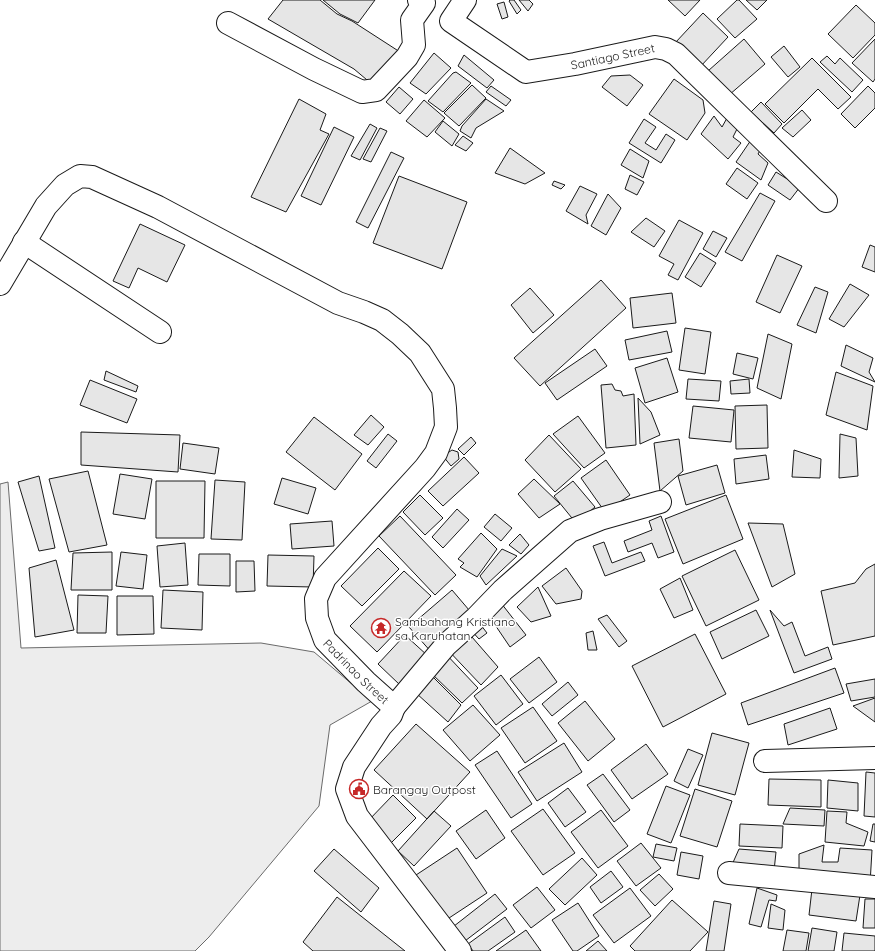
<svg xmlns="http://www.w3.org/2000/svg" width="875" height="951" viewBox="0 0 875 951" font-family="Quicksand,sans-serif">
  <rect width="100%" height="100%" fill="#fff"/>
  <path fill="#ededed" stroke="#6a6a6a" d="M8,482l13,166 240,-5 53,9 58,49 -42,24 -11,81 -110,131 -14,14h-195v-467z"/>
  <path fill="#e6e6e6" stroke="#1a1a1a" d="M283,0h37l17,14 15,7 48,31 -27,33 -19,-16 -86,-50z
    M323,0h52l-17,23 -18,-9z
    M510,0h4l7,10 -4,4 -8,-13z
    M519,0h10l4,4 -5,7z
    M668,0h32l-15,16z
    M737,0h2l18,19 -22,19 -18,-19z
    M746,0h21l-10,10z
    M504,2l4,15 -6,2 -5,-15z
    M856,5l19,18v12l-22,23 -25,-24z
    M703,13l25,24 -28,30 -25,-24z
    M744,39l21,25 -36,31 -21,-24z
    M875,39v40l-2,3 -21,-19z
    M784,46l16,21 -12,10 -17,-20z
    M434,53l17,15 -25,26 -16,-11z
    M464,55l30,25 -7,8 -29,-22z
    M827,56l8,8 5,-6 23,22 -11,12 -32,-30z
    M812,58l39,39 -13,12 -20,-20 -34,34 -19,-19z
    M456,72l15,11 -28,29 -15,-11 25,-28z
    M630,75l13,10 -16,21 -25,-19 9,-11z
    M674,79l29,21 2,13 -18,27 -38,-26z
    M472,85l14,13 -27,28 -15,-13z
    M491,86l20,14 -5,6 -20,-14z
    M868,86l7,7v15l-20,20 -14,-14z
    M399,87l14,12 -13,15 -14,-12z
    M299,99l27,15 -6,16 9,4 -43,78 -35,-15z
    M486,99l18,12 -28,17 -5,10 -11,-7 2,-5z
    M424,100l21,18 -18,19 -21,-16z
    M761,102l21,22 -8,9 -23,-21z
    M802,110l9,10 -18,17 -11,-9z
    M714,116l8,11 5,-9 12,7 -6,12 8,6 -13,16 -27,-25z
    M644,119l12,8 -11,16 11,7 10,-16 9,6 -14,23 -32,-20z
    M443,121l16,13 -7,12 -17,-14z
    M370,124l7,4 -17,32 -9,-4z
    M334,127l20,10 -33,68 -20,-9z
    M380,128l7,3 -16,31 -8,-3z
    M463,136l10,7 -7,8 -11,-6z
    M751,140l11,7 -4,7 10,9 -7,17 -25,-18z
    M510,148l35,25 -20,11 -30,-11z
    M630,149l19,12 -6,17 -22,-13z
    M391,152l13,6 -36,70 -12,-6z
    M737,168l21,15 -11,16 -21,-15z
    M776,172l24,15 -10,13 -22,-15z
    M630,175l14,7 -7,13 -12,-6z
    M399,176l68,26 -25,67 -69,-26z
    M554,181l11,4 -4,4 -9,-4z
    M580,186l17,8 -11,21 2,9 -22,-13z
    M760,193l15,8 -33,60 -17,-9z
    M608,194l13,14 -15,27 -15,-9z
    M646,218l19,13 -11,16 -23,-15z
    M679,220l24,13 -25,47 -10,-5 6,-11 -15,-8z
    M140,224l45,21 -18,37 -29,-14 -9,20 -16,-7z
    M713,231l14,7 -11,19 -13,-8z
    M870,245l5,2v25l-13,-5z
    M700,253l16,10 -15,24 -16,-10z
    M777,255l25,11 -22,47 -24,-11z
    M601,280l25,28 -86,78 -26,-28z
    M850,284l19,11 -25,32 -15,-8z
    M815,287l13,5 -12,41 -19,-8z
    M530,288l24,27 -21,18 -22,-28z
    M672,293l4,30 -43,5 -3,-30z
    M685,328l26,4 -6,42 -26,-4z
    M667,331l5,21 -43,8 -4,-20z
    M768,334l24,10 -11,55 -24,-11z
    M846,345l27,13 -4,14 6,10 -34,-16z
    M595,349l12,17 -50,34 -12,-17z
    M737,353l21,5 -5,21 -20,-5z
    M667,358l11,34 -33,11 -10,-35z
    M106,371l32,15 -2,6 -32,-12z
    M836,372l37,14 -6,44 -41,-15z
    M688,379l33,2 -2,20 -33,-2z
    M749,379l1,14 -19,1 -1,-13z
    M90,380l47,19 -10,24 -47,-18z
    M612,384l3,6 6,1 2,5 11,-2 2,51 -30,3 -5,-63z
    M638,398l13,14 9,23 -20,9z
    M767,405l1,43 -32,1 -1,-43z
    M693,406l41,4 -3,32 -42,-4z
    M371,415l13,12 -16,18 -14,-10z
    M578,416l27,37 -21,15 -31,-34z
    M314,417l48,37 -27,36 -49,-38z
    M81,432l99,3 -2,37 -97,-7z
    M388,434l9,7 -21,27 -9,-7z
    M840,434l16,4 2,38 -19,2z
    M549,435l32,34 -26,23 -30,-32z
    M471,437l5,6 -12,12 -6,-6z
    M679,439l4,32 -23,20 -6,-48z
    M183,443l36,5 -4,26 -35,-5z
    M452,450l6,2 1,7 -8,7 -8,-10z
    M794,450l27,9 -1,19 -28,-1z
    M766,455l3,24 -33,5 -2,-25z
    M464,457l15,16 -36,33 -15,-15z
    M606,460l24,35 -25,17 -24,-34z
    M717,465l8,28 -39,12 -8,-29z
    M88,471l19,74 -38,7 -20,-73z
    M120,474l32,5 -7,40 -32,-5z
    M39,476l16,72 -16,3 -21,-69z
    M282,478l34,10 -8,26 -34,-10z
    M534,479l26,25 -21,14 -21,-24z
    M215,480l30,2 -3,58 -31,-1z
    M156,481h49l-1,57h-48z
    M573,481l22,26 -19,16 -22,-27z
    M420,495l23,23 -18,17 -22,-23z
    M726,495l17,44 -60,25 -18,-45z
    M457,509l12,11 -26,28 -11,-11z
    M495,514l17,14 -11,13 -17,-14z
    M400,516l56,59 -21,20 -56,-59z
    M661,516l13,36 -16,6 -6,-15 -24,9 -4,-11 28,-11 -3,-9z
    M332,521l2,25 -42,3 -2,-25z
    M748,523l35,1 12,50 -23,13z
    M481,533l16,16 -20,28 -17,-10 4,-4 -6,-4z
    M520,534l9,11 -8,9 -12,-9z
    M604,542l8,21 29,-11 4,9 -40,15 -12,-30z
    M185,543l3,42 -28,2 -3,-41z
    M378,548l21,21 -37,37 -21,-20z
    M502,549l15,7 -31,29 -6,-9z
    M735,550l24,50 -53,26 -24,-50z
    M112,552v38h-41l2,-37z
    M121,552l26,3 -4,34 -27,-3z
    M199,554h31v32l-32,-1z
    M268,555l46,1 -1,31 -46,-1z
    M56,560l18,70 -39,7 -6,-69z
    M236,561h18l1,30 -19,1z
    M875,564v72l-42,9 -12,-54 34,-8 11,-14z
    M566,568l16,23 -1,8 -25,5 -14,-18z
    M404,571l27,25 -54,56 -27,-26z
    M680,578l13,32 -19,8 -14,-29z
    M538,587l13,29 -20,6 -14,-15z
    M163,590l40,2 -1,38 -41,-2z
    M452,590l23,27 -42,37 -24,-27z
    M78,595l30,1 -2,37h-29z
    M117,596h36l1,38 -37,1z
    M501,603l25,32 -16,12 -23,-34z
    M756,610l13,26 -47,23 -12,-27z
    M770,610l14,16 8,-4 13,34 23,-9 4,12 -38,14z
    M607,615l20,26 -8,6 -21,-28z
    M477,620l10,13 -8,6 -10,-11z
    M465,629l33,38 -17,18 -36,-38z
    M593,631l4,19h-9l-2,-17z
    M695,634l31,60 -63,33 -31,-61z
    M405,635l23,21 -28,29 -22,-21z
    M443,651l35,37 -16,15 -32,-31z
    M539,657l18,25 -28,21 -19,-24z
    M835,668l9,25 -96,32 -7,-22z
    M430,674l31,31 -13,17 -32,-29z
    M501,675l22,29 -27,21 -22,-29z
    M875,679v18l-24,4 -5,-17z
    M568,682l10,13 -26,21 -10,-12z
    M875,698v24l-22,-16z
    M585,701l30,38 -27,22 -30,-38z
    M473,705l27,30 -30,26 -27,-31z
    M533,707l24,34 -32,22 -24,-35z
    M830,708l7,21 -49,16 -4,-21z
    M416,724l54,48 -43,47 -53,-49z
    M712,733l37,10 -14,52 -37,-10z
    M564,743l18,29 -45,29 -19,-29z
    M646,744l22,30 -36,25 -21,-29z
    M688,749l15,6 -15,33 -14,-7z
    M497,751l35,53 -21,14 -36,-53z
    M866,772l9,1v44l-11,-1z
    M603,774l27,36 -16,12 -27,-37z
    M769,779l52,1v27l-53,-2z
    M828,780l30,3v28l-31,-3z
    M666,786l24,9 -19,48 -24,-9z
    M568,788l18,24 -21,15 -17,-24z
    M695,789l37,12 -15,46 -37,-11z
    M393,795l23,23 -27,27 -23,-22z
    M790,808l35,2 -1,16 -41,-2z
    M543,809l32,44 -32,22 -32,-44z
    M486,810l19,28 -29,21 -20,-28z
    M601,810l27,36 -30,22 -27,-36z
    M434,811l17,15 -37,40 -16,-15z
    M827,811l20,1 -1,11 22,9 -4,14 -39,-4z
    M740,824l43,2 -1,22 -43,-2z
    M873,824h2v18l-5,-1z
    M641,843l20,25 -25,18 -19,-25z
    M656,844l21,4 -3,13 -21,-4z
    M824,845l-2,17h16l2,-14 32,2 -2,34 -71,-8v-22z
    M457,848l30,45 -41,27 -30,-45z
    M334,849l45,39 -18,24 -47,-41z
    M739,849l37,3 -2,19 -43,-4z
    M681,852l22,4 -4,23 -22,-4z
    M582,858l15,17 -32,30 -16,-16z
    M611,871l12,16 -22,16 -11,-16z
    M659,874l14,15 -18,17 -15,-16z
    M537,887l18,23 -24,18 -18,-23z
    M630,888l21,28 -37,27 -21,-28z
    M757,888l20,7 -1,6 -7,-1 -8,27 -12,-3z
    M812,889l48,6 -4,26 -47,-6z
    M495,894l12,15 -46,35 -12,-14z
    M337,897l68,54h-92l-10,-9z
    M865,899h10v29h-12z
    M672,900l36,32 -18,19h-55l-5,-5z
    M714,901l17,3 -7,47h-18z
    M578,903l21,33 -22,15h-4l-21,-31z
    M771,904l14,6 -2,20 -15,-2z
    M505,917l10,15 -27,19h-15l-5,-7z
    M812,928l25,4 -3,19h-26z
    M526,930l15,21h-45z
    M787,930l22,3 -3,18h-23z
    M844,933l31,3v15h-33z
    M598,941l9,10h-21z"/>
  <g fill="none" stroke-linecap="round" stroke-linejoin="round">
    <g stroke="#1a1a1a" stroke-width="24">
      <g id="minor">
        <path id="s1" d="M465,0l-14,21 75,51 49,-8 80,-17 11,2 10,5 150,147"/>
        <path d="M228,23l86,46 48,23 14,-2 31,-33 7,-12 -2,-25 12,-17 -5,-3"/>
        <path d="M24,242l136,90"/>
        <path id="s2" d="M0,284l46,-78 19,-21 15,-9 12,1 66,30 180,96 26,9 18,8 18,14 20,19 23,36 2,19 1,19 -10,26 -11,15 -100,110 -9,21 1,19 8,22 41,42 28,25 -3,8 -10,11 -27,41 -7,22 10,27 103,135"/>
        <path d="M394,707l52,-62 30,-27 27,-28 67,-59 30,-12 60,-17"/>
        <path d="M765,761l110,-3"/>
        <path d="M729,873l146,14"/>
      </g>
    </g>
    <use href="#minor" stroke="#fff" stroke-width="22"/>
  </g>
  <defs>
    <g id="temple-ring" transform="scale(1)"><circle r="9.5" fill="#fff" stroke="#c62828" stroke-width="1.5"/><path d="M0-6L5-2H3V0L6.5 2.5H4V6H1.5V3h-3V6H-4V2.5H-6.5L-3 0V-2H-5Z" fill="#c62828"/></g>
    <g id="civic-ring" transform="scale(1)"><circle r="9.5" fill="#fff" stroke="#c62828" stroke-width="1.5"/><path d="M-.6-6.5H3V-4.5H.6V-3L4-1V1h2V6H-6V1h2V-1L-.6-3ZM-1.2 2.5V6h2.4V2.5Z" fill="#c62828"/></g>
  </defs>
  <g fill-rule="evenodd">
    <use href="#temple-ring" x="381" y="628"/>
    <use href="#civic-ring" x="359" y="789"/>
  </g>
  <g text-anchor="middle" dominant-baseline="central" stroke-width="3" stroke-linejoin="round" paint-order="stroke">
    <g font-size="12" fill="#1a1a1a" stroke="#fff">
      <text stroke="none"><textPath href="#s1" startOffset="204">Santiago Street</textPath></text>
      <text stroke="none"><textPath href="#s2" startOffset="908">Padrinao Street</textPath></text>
    </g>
    <g font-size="12" fill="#1a1a1a" stroke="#fff" text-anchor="start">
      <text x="395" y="621">Sambahang Kristiano<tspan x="395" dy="14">sa Karuhatan</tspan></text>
      <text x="373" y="789">Barangay Outpost</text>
    </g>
  </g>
</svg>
